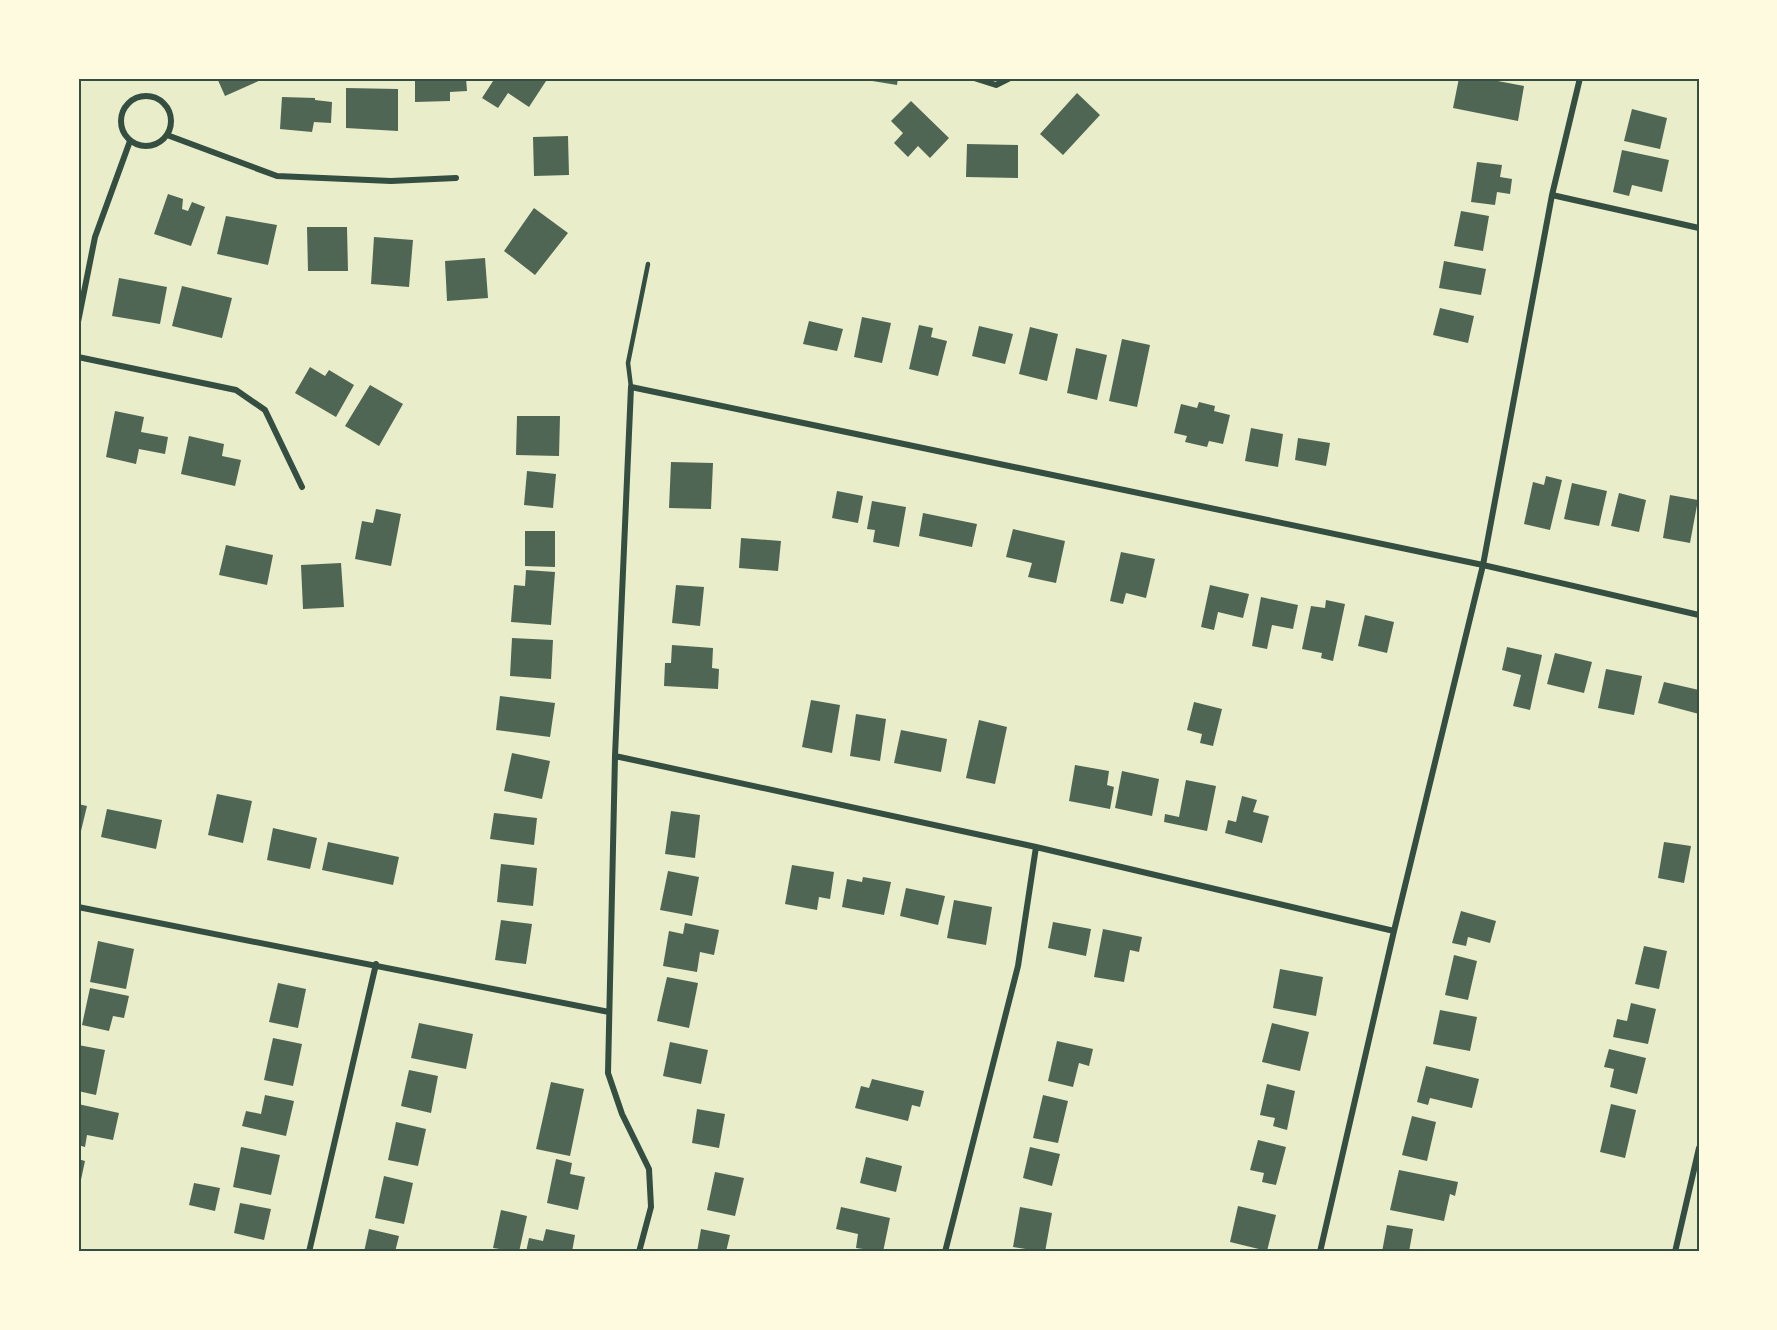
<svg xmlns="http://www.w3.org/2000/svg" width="1777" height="1330" viewBox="0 0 1777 1330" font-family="Barlow,sans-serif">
  <rect width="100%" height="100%" fill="#e9edc9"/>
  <path fill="#4f6655" d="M217,78h43l1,2 -36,16z
    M415,78h51l1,13 -17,1v9l-35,1z
    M495,78h53l-19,29 -21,-14 -10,15 -16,-10z
    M866,78h32l-1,7 -31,-5z
    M1459,78h23l42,8 -6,35 -65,-13z
    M346,88l52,1v42l-52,-3z
    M1077,93l23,22 -37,40 -23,-21z
    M282,97l33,1v2l17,2 -1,21 -17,-1 -2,10 -32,-3z
    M911,101l38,37 -19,20 -12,-12 -10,11 -14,-14 9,-10 -12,-12z
    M1632,109l35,9 -7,31 -36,-8z
    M568,136l1,39 -35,1 -1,-39z
    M967,144l51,1v33l-52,-1z
    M1622,150l47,10 -7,32 -30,-7 -3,11 -16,-4z
    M1477,162l25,3 -2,12 12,2 -2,15 -13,-2 -2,13 -24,-3z
    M168,194l15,5 -1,10 6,2 4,-9 13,5 -14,39 -37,-12z
    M534,208l34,25 -33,42 -31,-24z
    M1461,211l28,5 -6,35 -29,-5z
    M226,216l51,9 -9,40 -51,-11z
    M307,227h40l1,44h-40z
    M374,237l39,3 -4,47 -38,-3z
    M485,258l3,40 -41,3 -2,-40z
    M1444,261l42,8 -5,26 -42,-7z
    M119,278l48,9 -7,37 -48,-8z
    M182,286l50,12 -10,40 -50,-12z
    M1440,308l34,8 -6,27 -35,-8z
    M862,317l29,6 -9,40 -28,-6z
    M809,321l34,8 -6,22 -34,-7z
    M919,325l14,3 -2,9 16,4 -9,35 -29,-7z
    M979,326l34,8 -8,30 -33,-8z
    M1030,327l28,7 -11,47 -28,-7z
    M1122,339l28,6 -13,62 -28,-6z
    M1076,348l31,7 -10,45 -30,-7z
    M310,367l15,9 4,-6 25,15 -18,32 -41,-24z
    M370,385l33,19 -24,42 -34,-20z
    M1199,402l16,4 -1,5 16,4 -7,29 -14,-3 -2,6 -22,-5 2,-6 -13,-3 7,-29 16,4z
    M115,411l29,6 -3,15 27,5 -3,17 -26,-5 -3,15 -30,-7z
    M517,416h43l-1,40 -43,-1z
    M1251,428l32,6 -5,33 -33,-6z
    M189,436l35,8 -2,12 19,4 -6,26 -54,-12z
    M1298,438l32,5 -4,23 -31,-6z
    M671,462l42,1 -2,46 -42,-1z
    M527,471l29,3 -3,34 -29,-3z
    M1546,476l16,4 -12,50 -26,-6 9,-42 11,3z
    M1572,483l35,8 -8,35 -35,-7z
    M837,491l26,5 -5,27 -26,-5z
    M1619,493l27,7 -7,32 -28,-6z
    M1670,495l28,5 -8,43 -27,-5z
    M872,501l34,6 -7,40 -26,-5 2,-12 -8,-1z
    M376,509l25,5 -10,52 -36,-7 7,-38 11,2z
    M923,513l54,11 -5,23 -53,-11z
    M1013,529l52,12 -9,42 -28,-6 4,-14 -26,-6z
    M525,531h30v36l-30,-1z
    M741,538l40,3 -3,30 -39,-3z
    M226,545l47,10 -6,30 -48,-10z
    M1121,552l34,7 -9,39 -20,-5 -3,11 -13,-3z
    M341,563l3,44 -41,2 -2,-44z
    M526,570l29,2 -4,53 -40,-3 3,-37 11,1z
    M676,585l28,2 -4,39 -28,-3z
    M1210,585l39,9 -6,24 -25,-6 -4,18 -13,-3z
    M1261,597l37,8 -5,24 -21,-4 -5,24 -15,-3z
    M1326,600l19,4 -12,57 -12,-3 1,-5 -20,-4 9,-43 14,2z
    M1365,615l29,7 -7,31 -29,-7z
    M512,638l41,2 -2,39 -41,-3z
    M672,645l41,3 -1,20 7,1 -1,20 -54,-3 1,-23h6z
    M1507,647l35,8 -12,55 -17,-4 8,-31 -19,-5z
    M1555,653l37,9 -8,31 -37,-9z
    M1606,669l36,7 -8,39 -36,-7z
    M1664,682l35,8v24l-41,-11z
    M500,696l55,7 -5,34 -54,-7z
    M811,700l29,5 -8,48 -30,-6z
    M1194,702l28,7 -9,37 -13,-3 2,-9 -15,-4z
    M856,714l30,5 -6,42 -30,-5z
    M979,720l28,7 -12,57 -29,-6z
    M901,730l46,9 -6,33 -47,-9z
    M512,753l38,8 -8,38 -38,-8z
    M1075,765l34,6 -2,14 7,2 -4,22 -41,-8z
    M1122,771l37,8 -7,37 -37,-8z
    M1186,780l30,6 -9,45 -43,-9 1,-8 14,3z
    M217,794l35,7 -9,42 -35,-8z
    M1242,796l15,4 -4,12 16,4 -7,27 -37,-10 3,-13 8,2z
    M78,804l9,2 -7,29h-2z
    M107,809l55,11 -6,29 -55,-12z
    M671,811l29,4 -5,43 -30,-4z
    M494,813l43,5 -3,27 -44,-6z
    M273,828l44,10 -7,31 -43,-9z
    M328,842l71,15 -6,28 -71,-15z
    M1664,842l27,4 -7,37 -26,-5z
    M501,864l36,4 -4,38 -36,-4z
    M792,865l42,7 -4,27 -11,-2 -2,13 -32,-6z
    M668,871l31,6 -7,39 -32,-6z
    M863,877l28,5 -7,33 -42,-8 5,-28 15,3z
    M906,888l39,8 -7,29 -38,-9z
    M954,900l38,7 -6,38 -39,-7z
    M1461,911l35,10 -6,22 -22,-6 -2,9 -14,-3z
    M501,920l31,4 -6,40 -31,-4z
    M1053,922l38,7 -5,27 -38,-8z
    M685,923l34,7 -5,25 -14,-3 -3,20 -34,-6 6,-35 14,3z
    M1103,929l39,8 -3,15 -9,-2 -6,32 -30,-5z
    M98,941l36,8 -8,40 -36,-7z
    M1644,946l23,5 -8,38 -24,-5z
    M1454,955l23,6 -9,39 -23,-5z
    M1280,969l43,8 -7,39 -43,-8z
    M667,977l31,6 -9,45 -32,-7z
    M278,983l28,6 -8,39 -29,-6z
    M90,988l39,8 -5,22 -11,-2 -4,15 -27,-6z
    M1631,1003l25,6 -8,35 -35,-7 4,-18 10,2z
    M1440,1010l37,7 -7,34 -37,-7z
    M419,1023l54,11 -7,35 -55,-11z
    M1272,1023l37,9 -9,39 -38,-9z
    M273,1038l29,6 -9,42 -29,-6z
    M1057,1041l36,8 -4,17 -10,-3 -6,24 -25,-6z
    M670,1042l38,8 -7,34 -38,-8z
    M78,1045l27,5 -9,45 -18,-4z
    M1609,1049l37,9 -9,36 -27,-7 4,-18 -10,-2z
    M1426,1066l53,13 -7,29 -42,-10 -2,7 -11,-3z
    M409,1070l29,6 -7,37 -30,-7z
    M872,1079l52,12 -4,16 -8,-2 -4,16 -53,-13 6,-22 8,2z
    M551,1082l33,7 -14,67 -34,-7z
    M1267,1084l28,7 -8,39 -14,-4 2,-8 -15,-3z
    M265,1095l29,6 -8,35 -44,-10 4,-15 15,3z
    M1043,1095l25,6 -10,42 -25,-5z
    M78,1104l41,9 -6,27 -26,-5 -2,12 -7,-2z
    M1611,1104l25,6 -11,48 -25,-6z
    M697,1109l28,5 -6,34 -27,-5z
    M1412,1116l24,6 -9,39 -25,-6z
    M396,1122l30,7 -8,37 -30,-6z
    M1258,1140l28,7 -10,38 -14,-3 2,-9 -14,-3z
    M241,1147l39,8 -9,40 -38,-8z
    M1030,1147l30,7 -8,32 -29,-8z
    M866,1157l36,9 -6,26 -36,-9z
    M78,1159l7,2 -6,28h-1z
    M556,1159l16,4 -2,11 15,3 -7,33 -31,-7z
    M1399,1170l59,12 -3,14 -5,-2 -6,27 -54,-11z
    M715,1172l29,6 -9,38 -28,-6z
    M384,1176l29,7 -9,41 -29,-6z
    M194,1183l26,5 -5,23 -26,-6z
    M240,1203l31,6 -7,31 -30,-7z
    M1238,1206l38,9 -9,36 -37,-9z
    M841,1207l49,11 -7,34 -27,-4 2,-14 -22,-5z
    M1020,1207l32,6 -7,39 -32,-5z
    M501,1210l26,6 -8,36 -26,-4z
    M1387,1225l26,4 -4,23h-27z
    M369,1229l30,7 -4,16h-31z
    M546,1229l29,6 -3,17h-46l3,-14 14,3z
    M701,1229l29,6 -4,17h-29z"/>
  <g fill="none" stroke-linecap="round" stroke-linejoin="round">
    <path stroke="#344e41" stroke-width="4.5" d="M631,387l-3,-24 20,-99"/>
    <path stroke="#344e41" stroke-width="6" d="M974,78l22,7 14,-7
      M121 121a25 25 0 1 1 50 0a25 25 0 1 1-50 0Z
      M167,135l110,41 114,5 65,-3
      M1552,195l147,33
      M78,322l17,-85 35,-96
      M78,357l158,33 29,20 37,77
      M615,756l421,91 358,84
      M78,907l531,105
      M309,1252l67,-288
      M639,1252l12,-45 -2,-38 -27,-55 -14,-41 7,-317 16,-369 852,178 216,50
      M945,1252l73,-286 18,-119
      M1320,1252l74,-321 89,-366 69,-370 28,-117
      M1675,1252l24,-104"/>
  </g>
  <rect width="1777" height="1330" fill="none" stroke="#fefae0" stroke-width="159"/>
  <rect x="80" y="80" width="1618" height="1170" fill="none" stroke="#344e41" stroke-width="2"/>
</svg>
